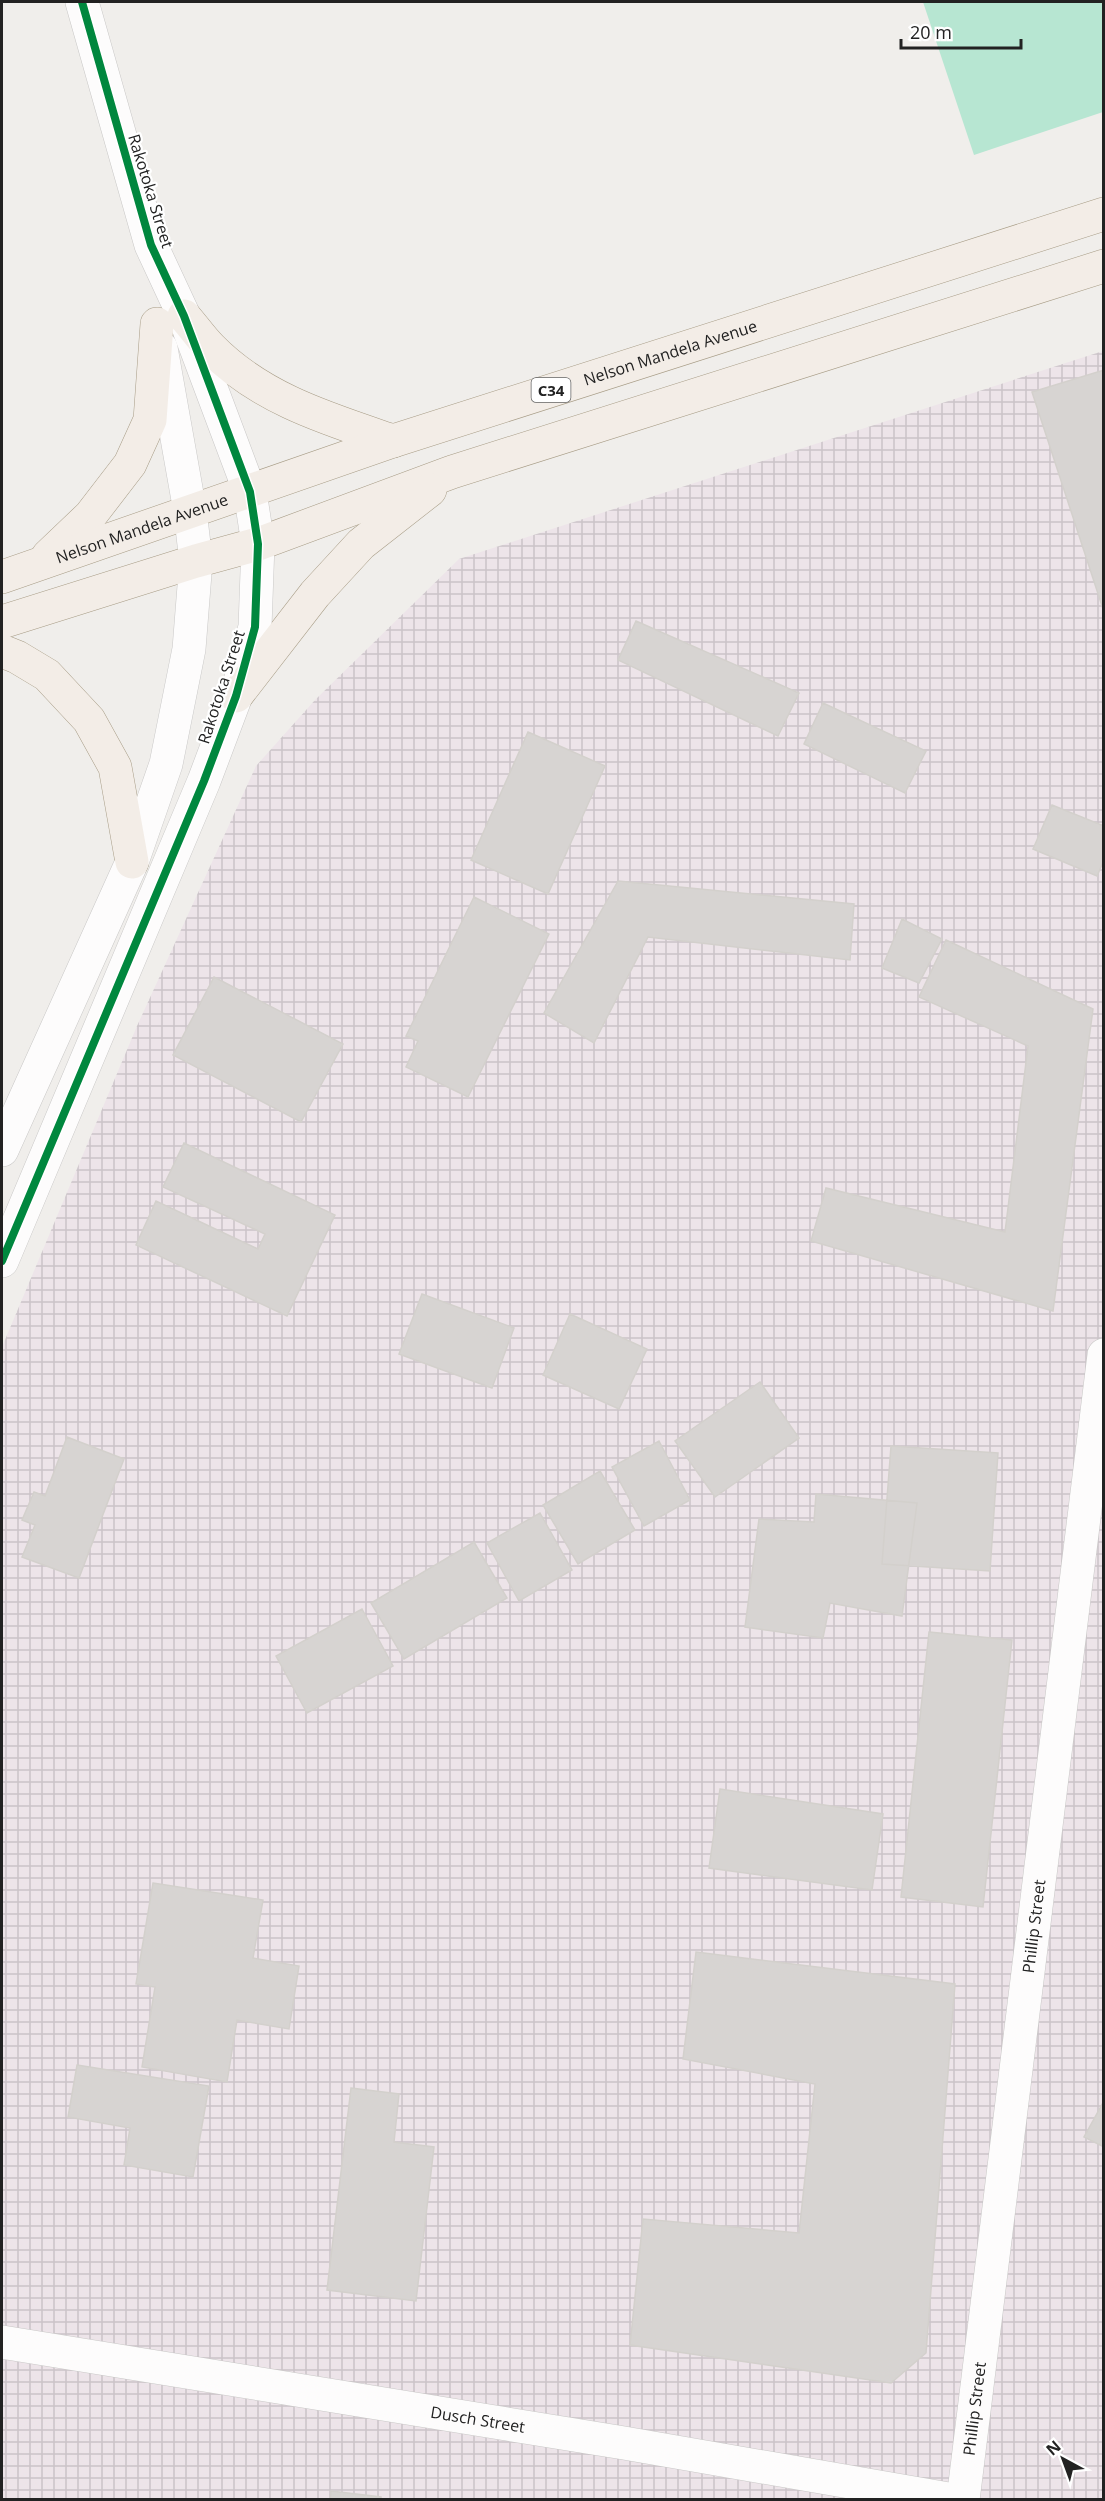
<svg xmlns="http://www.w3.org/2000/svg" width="1105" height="2501" viewBox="0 0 1105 2501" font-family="'Open Sans',sans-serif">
  <defs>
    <pattern id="industrial-grid" width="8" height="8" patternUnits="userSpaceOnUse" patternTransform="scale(1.5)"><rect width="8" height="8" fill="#ede4e9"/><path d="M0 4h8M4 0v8" fill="none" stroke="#cbc3c8"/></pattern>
  </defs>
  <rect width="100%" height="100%" fill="#f0eeeb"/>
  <path fill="url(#industrial-grid)" d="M1103,351v2148l-1101,1v-1153l135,-321 119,-260 59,-66 144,-141z"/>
  <path fill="#b7e6d2" d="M923,2h180v110l-129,43z"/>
  <path fill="#d7d4d2" stroke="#d3d0cc" stroke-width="1.5" d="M1104,370v242l-72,-220z
    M636,621l163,72 -21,43 -160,-76z
    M823,703l103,48 -21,42 -101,-49z
    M528,732l77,34 -57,128 -77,-34z
    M1052,805l52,21v34l-7,16 -64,-27z
    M618,881l236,23 -4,56 -202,-23 -54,106 -50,-30z
    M474,897l75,37 -81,163 -62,-30 12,-26 -12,-5z
    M902,919l40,20 -23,44 -37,-15z
    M946,940l147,69 -40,302 -242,-70 15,-53 179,44 23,-186 -109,-49z
    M214,977l129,67 -42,78 -128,-67z
    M184,1143l151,72 -48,101 -151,-71 20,-44 102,48 7,-15 -102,-47z
    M422,1294l92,34 -22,60 -93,-34z
    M570,1314l77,35 -28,60 -76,-34z
    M760,1382l39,56 -84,59 -40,-56z
    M67,1437l57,22 -45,119 -57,-21 13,-32 -13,-5 12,-28 11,4z
    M659,1441l31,59 -46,26 -32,-59z
    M891,1446l107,7 -8,118 -108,-7z
    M600,1471l35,59 -57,34 -35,-59z
    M816,1494l101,9 -15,113 -72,-13 -7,35 -78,-11 14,-108 55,3z
    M540,1513l32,57 -53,31 -32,-58z
    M474,1542l33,56 -103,61 -33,-56z
    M362,1609l31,57 -86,47 -31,-57z
    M929,1632l83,8 -29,267 -82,-10z
    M720,1789l163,25 -11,76 -163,-22z
    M153,1883l110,17 -10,58 46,8 -10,63 -52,-9 -10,62 -85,-15 13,-80 -19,-3z
    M696,1952l259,32 -29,369 -35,30 -261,-38 13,-126 156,14 16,-149 -132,-25z
    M77,2065l132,21 -16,91 -69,-12 6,-37 -62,-11z
    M351,2088l48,6 -5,48 40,5 -18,154 -89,-11z
    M1104,2101v46l-20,-10z
    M331,2491l50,6v3h-51z"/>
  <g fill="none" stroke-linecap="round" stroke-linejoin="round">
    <g stroke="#c9c8c7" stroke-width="34">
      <g id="minor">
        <path d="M2,1150l130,-288 34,-98 23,-115 7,-88 -6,-50 -29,-163"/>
        <path d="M2,1261l202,-480 32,-85 19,-69 3,-83 -8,-52 -66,-176 -33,-71 -69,-243"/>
        <path id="s1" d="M2,2342l622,101 330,57"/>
        <path id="s2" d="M963,2500l141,-1145"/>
      </g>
    </g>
    <g stroke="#a79c86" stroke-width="34">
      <g id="major">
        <path d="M184,316c9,10 17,22 27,32 50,51 117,71 182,93"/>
        <path d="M48,556l42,-40 40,-52 20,-44 7,-96"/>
        <path id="s3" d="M2,577l391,-136 711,-227"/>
        <path d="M2,622l194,-61 62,-17 194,-72 652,-206"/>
        <path d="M2,651l15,6 30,18 42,45 26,47 17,95"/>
        <path d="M236,696l79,-102 46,-50 69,-54"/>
      </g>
    </g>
    <use href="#minor" stroke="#fdfcfc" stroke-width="33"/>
    <use href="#major" stroke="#f3ede7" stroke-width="33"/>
    <g stroke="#fff" stroke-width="11">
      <path id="cycleway" d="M2,1261l202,-480 32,-85 19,-69 3,-83 -8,-52 -66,-176 -33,-71 -69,-243"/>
    </g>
    <use href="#cycleway" stroke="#00873e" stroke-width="8"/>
  </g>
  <g text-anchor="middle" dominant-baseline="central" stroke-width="4.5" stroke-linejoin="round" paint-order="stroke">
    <rect fill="#fff" stroke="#646464" stroke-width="1.5" x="531.5" y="378" width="39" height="24" rx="4.5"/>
    <g font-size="15" font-weight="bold" fill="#222">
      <text x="551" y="390">C34</text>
    </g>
    <g font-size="16" fill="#222" stroke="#fff">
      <text transform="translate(151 191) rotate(73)">Rakotoka Street</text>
      <text stroke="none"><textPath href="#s3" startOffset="705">Nelson Mandela Avenue</textPath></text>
      <text stroke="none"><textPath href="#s3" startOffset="148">Nelson Mandela Avenue</textPath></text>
      <text transform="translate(221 687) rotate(-72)">Rakotoka Street</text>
      <text stroke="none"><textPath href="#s2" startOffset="578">Phillip Street</textPath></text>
      <text stroke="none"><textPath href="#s2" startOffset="92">Phillip Street</textPath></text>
      <text stroke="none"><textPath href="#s1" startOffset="482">Dusch Street</textPath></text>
    </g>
  </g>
  <rect width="1105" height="2501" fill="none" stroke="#222222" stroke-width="6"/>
  <g transform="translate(1063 2459) rotate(319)" stroke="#ffffff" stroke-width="4.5" paint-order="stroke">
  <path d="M0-4.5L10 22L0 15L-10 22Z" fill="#222222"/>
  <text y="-9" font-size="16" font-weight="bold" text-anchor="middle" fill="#222222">N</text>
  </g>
  <path d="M901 39v9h120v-9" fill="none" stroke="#222222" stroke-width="3"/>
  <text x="910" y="39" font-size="18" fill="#222222" stroke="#ffffff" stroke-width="4.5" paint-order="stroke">20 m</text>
</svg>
